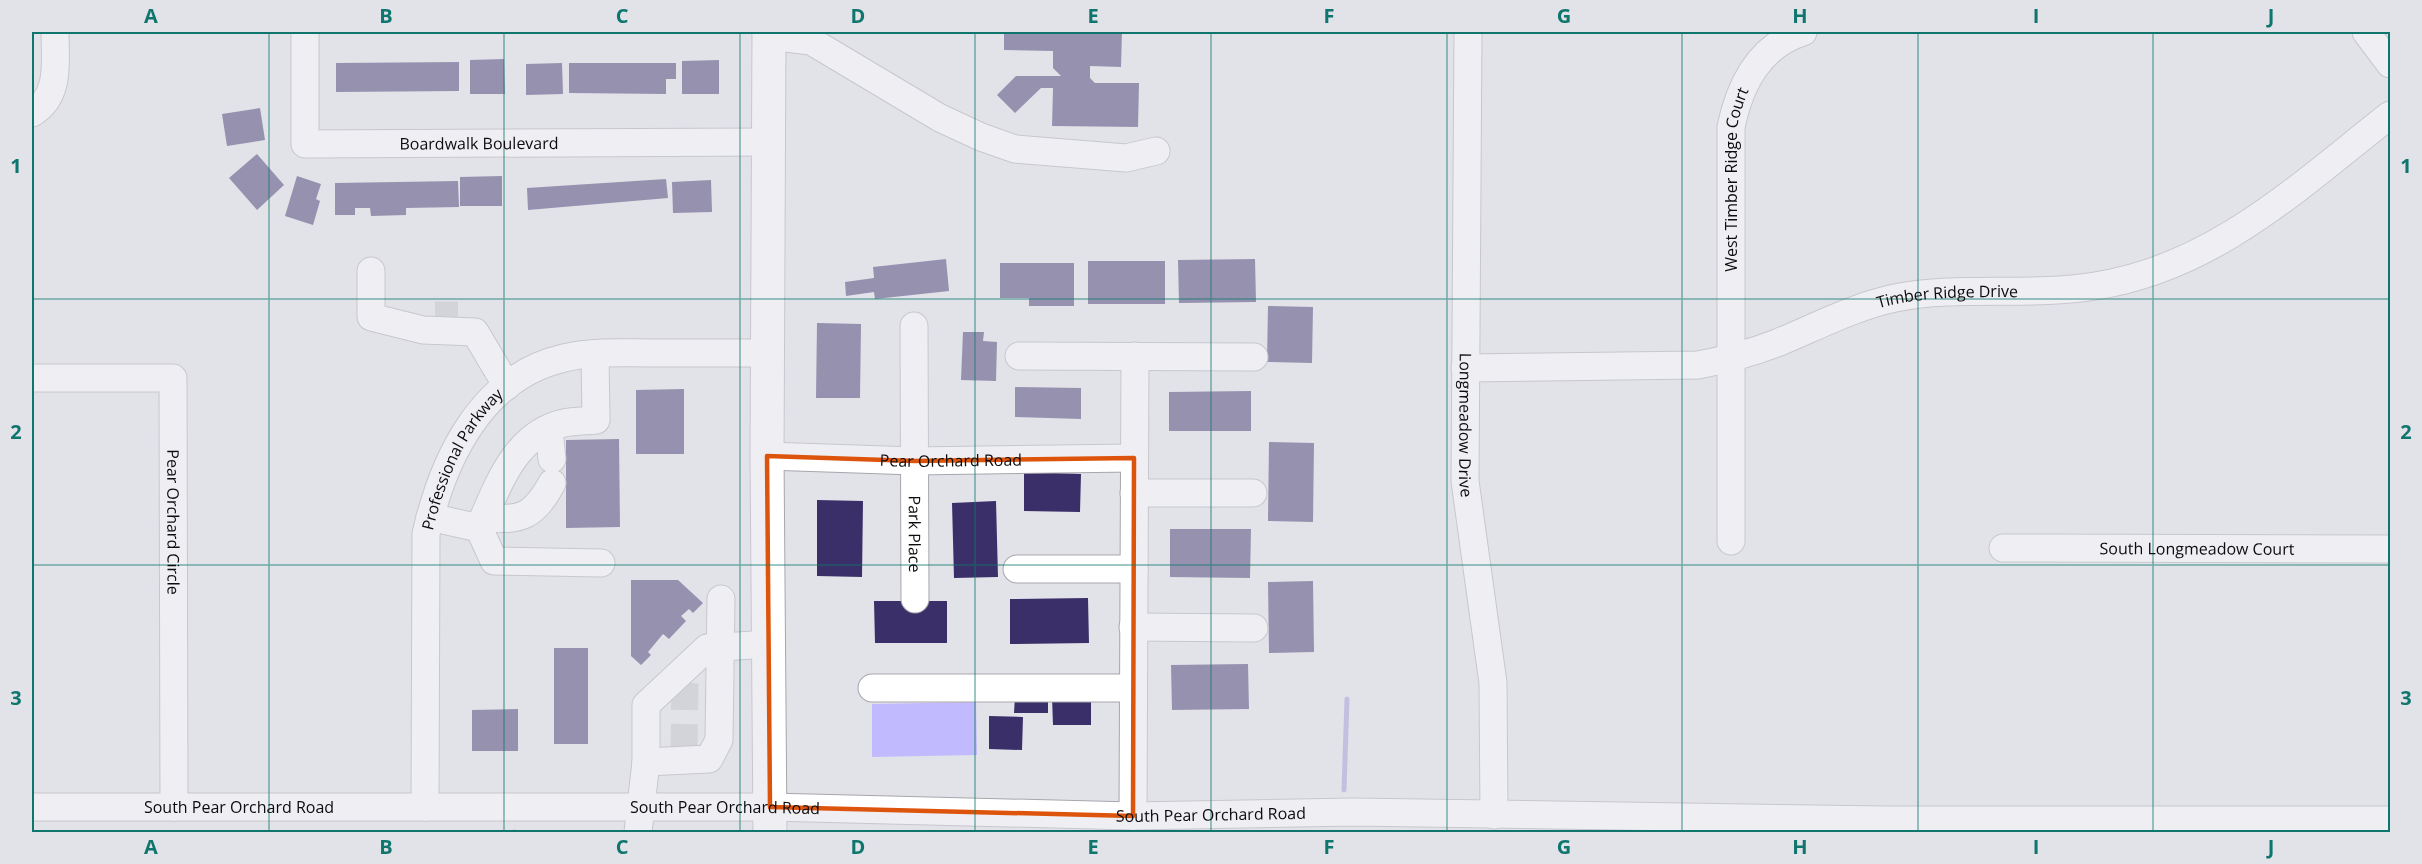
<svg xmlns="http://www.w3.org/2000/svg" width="2422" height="864" viewBox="0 0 2422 864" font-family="'Open Sans',sans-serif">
  <rect width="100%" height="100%" fill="#e2e2e9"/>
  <path fill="#c2bafe" d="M976,702l1,53 -105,2v-53z"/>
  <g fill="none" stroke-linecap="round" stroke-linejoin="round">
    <path stroke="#9d95d7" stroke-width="5" d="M1344,790l3,-91"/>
  </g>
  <path fill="#3a2f68" d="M1004,32h118l-1,35 -31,-1v12l5,5h44l-1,44 -86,-1 1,-38h-12l-26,25 -18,-18 19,-19h45l-8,-8v-17l-49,-1z
    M504,59l1,35h-35v-34z
    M719,60v34h-37v-33z
    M459,62v29l-123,1v-29z
    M562,63l1,31 -37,1v-31z
    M569,63h107v16h-10v15l-97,-1z
    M260,108l5,32 -38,6 -5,-32z
    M257,154l27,31 -27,25 -28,-32z
    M297,176l24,8 -5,15 4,2 -7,24 -28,-9z
    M502,176v30h-42v-29z
    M666,179l2,19 -140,12 -1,-22z
    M711,180l1,32 -39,1 -1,-31z
    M458,181l1,26 -53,1v7l-35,1 -1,-8h-15v7h-20v-32z
    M946,259l3,32 -74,8 -1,-7 -28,4 -1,-14 29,-4 -1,-11z
    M1255,259l1,43 -77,1 -1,-43z
    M1088,261h77v43h-77z
    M1000,263h74v43h-45v-8h-29z
    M1268,306l45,1 -1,56 -45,-1z
    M817,323l44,1 -1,74h-44z
    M963,332h21l-1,9 14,1 -1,39 -35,-1z
    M1015,387l66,1v31l-66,-2z
    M684,389v65h-48v-64z
    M1251,391v40h-82v-39z
    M619,439l1,88 -54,1v-88z
    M1269,442l45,1 -1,79 -45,-1z
    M1024,472l57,2 -1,38 -56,-1z
    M817,500l46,1 -1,76 -45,-1z
    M996,501l2,76 -44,1 -2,-75z
    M1170,529h81l-1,49 -80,-1z
    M631,580h47l25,23 -10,10 -4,-4 -8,7 5,5 -17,18 -6,-5 -15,18 3,3 -10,10 -10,-9z
    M1313,581l1,71 -45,1 -1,-71z
    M1088,598l1,45 -79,1v-45z
    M874,601h73v42h-72z
    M554,648h34v96h-34z
    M1248,664l1,45 -77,1 -1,-45z
    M1015,696h33v17h-34z
    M1091,696v29h-38l-1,-28z
    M518,709v42h-46v-41z
    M989,716l34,1 -1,33 -33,-1z"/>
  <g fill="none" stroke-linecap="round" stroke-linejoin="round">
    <path stroke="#c2c2c8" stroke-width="27" stroke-dasharray="27 14" stroke-linecap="butt" d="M435,315h23
      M684,751l1,-68"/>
    <g stroke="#a7a6ad" stroke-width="29">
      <g id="minor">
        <path id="s1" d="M305,32v112l464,-2"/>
        <path id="s2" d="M1468,32l-3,449 28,202 1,132"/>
        <path d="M2366,32l24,32"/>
        <path d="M769,36l42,5 129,77 41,19 34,12 111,9 30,-7"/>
        <path d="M32,113c29,-17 23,-52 23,-81"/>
        <path d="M371,271v46l52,13 52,2 32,54"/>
        <path id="s3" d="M914,326l1,273"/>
        <path d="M1019,356l235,1"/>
        <path id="s4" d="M1465,368l233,-3c27,-5 53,-12 79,-22 39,-16 76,-36 118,-45 66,-13 134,-1 200,-12 119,-18 204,-100 295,-171"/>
        <path id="s5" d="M32,378h141l1,429"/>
        <path d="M549,430l3,29"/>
        <path id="s6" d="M767,456l148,5 219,-3"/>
        <path d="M1134,493h119"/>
        <path d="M430,517l49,11 15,33 107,2"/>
        <path d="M484,517c37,5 50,-1 68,-34"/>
        <path d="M479,528c18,-40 35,-94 85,-105 10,-2 22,-2 32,-3l-1,-66"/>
        <path id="s7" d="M1731,541v-414c9,-43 28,-81 72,-95"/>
        <path id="s8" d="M2003,548l387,1"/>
        <path d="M1017,569h117"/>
        <path d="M1133,627l121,1"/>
        <path d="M872,688h261"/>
        <path d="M646,762l63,-3 10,-19 2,-141"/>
        <path id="s9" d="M32,807h738l363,9 220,-4 531,8h506"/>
        <path id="s10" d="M425,807l1,-273c17,-75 55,-157 138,-176 28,-7 58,-5 86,-5 40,0 79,0 119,0"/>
        <path d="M1133,816l2,-460"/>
        <path d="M638,832l8,-70v-57l61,-57 62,-4"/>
      </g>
    </g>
    <g stroke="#a7a6ad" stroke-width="35">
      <path id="major" d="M769,32l-2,424 3,376"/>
    </g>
    <path stroke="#7d7d81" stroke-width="3" stroke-dasharray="6 3" stroke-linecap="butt" d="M513,831l8,1"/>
    <use href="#minor" stroke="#fff" stroke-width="27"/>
    <use href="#major" stroke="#fff" stroke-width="33"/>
  </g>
  <path d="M0 0H2422V864H0ZM767,456l148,5 219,-3 -1,358 -363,-9z" fill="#e2e2e9" fill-opacity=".55" fill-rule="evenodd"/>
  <path fill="none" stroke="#dd550c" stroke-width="4.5" stroke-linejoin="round" d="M767,456l148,5 219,-3 -1,358 -363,-9z"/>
  <path fill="none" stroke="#0f766e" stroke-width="1.5" stroke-opacity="0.55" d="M269,32v800M504,32v800M740,32v800M975,32v800M1211,32v800M1447,32v800M1682,32v800M1918,32v800M2153,32v800M32,299h2358M32,565h2358"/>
  <g text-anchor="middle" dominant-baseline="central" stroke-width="6" stroke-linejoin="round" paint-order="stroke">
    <g font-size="16" fill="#0c0c0e" stroke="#e2e2e9">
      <text stroke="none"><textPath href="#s1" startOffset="286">Boardwalk Boulevard</textPath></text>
      <text stroke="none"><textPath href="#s7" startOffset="362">West Timber Ridge Court</textPath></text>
      <text stroke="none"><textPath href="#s4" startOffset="494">Timber Ridge Drive</textPath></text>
      <text stroke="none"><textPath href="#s2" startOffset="393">Longmeadow Drive</textPath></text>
      <text stroke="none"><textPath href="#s6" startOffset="184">Pear Orchard Road</textPath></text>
      <text stroke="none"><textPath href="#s10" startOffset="357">Professional Parkway</textPath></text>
      <text stroke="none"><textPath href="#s5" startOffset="285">Pear Orchard Circle</textPath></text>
      <text stroke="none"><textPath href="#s3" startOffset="208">Park Place</textPath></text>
      <text stroke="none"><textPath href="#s8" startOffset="194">South Longmeadow Court</textPath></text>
      <text stroke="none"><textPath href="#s9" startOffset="207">South Pear Orchard Road</textPath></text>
      <text stroke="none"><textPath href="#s9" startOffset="693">South Pear Orchard Road</textPath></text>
      <text stroke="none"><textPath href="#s9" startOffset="1179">South Pear Orchard Road</textPath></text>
    </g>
  </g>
  <rect width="2422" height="864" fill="none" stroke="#e2e2e9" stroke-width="66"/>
  <rect x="33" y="33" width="2356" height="798" fill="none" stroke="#0f766e" stroke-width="2"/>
  <g font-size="20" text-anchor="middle" font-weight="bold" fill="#0f766e">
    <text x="151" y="23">A</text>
    <text x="386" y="23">B</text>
    <text x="622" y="23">C</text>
    <text x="858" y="23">D</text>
    <text x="1093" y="23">E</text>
    <text x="1329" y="23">F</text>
    <text x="1564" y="23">G</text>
    <text x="1800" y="23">H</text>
    <text x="2036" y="23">I</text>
    <text x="2271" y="23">J</text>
    <text x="16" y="173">1</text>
    <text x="2406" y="173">1</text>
    <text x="16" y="439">2</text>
    <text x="2406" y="439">2</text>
    <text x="16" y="705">3</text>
    <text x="2406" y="705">3</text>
    <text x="151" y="854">A</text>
    <text x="386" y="854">B</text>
    <text x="622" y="854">C</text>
    <text x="858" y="854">D</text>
    <text x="1093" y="854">E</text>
    <text x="1329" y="854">F</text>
    <text x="1564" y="854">G</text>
    <text x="1800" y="854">H</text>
    <text x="2036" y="854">I</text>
    <text x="2271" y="854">J</text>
  </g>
</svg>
